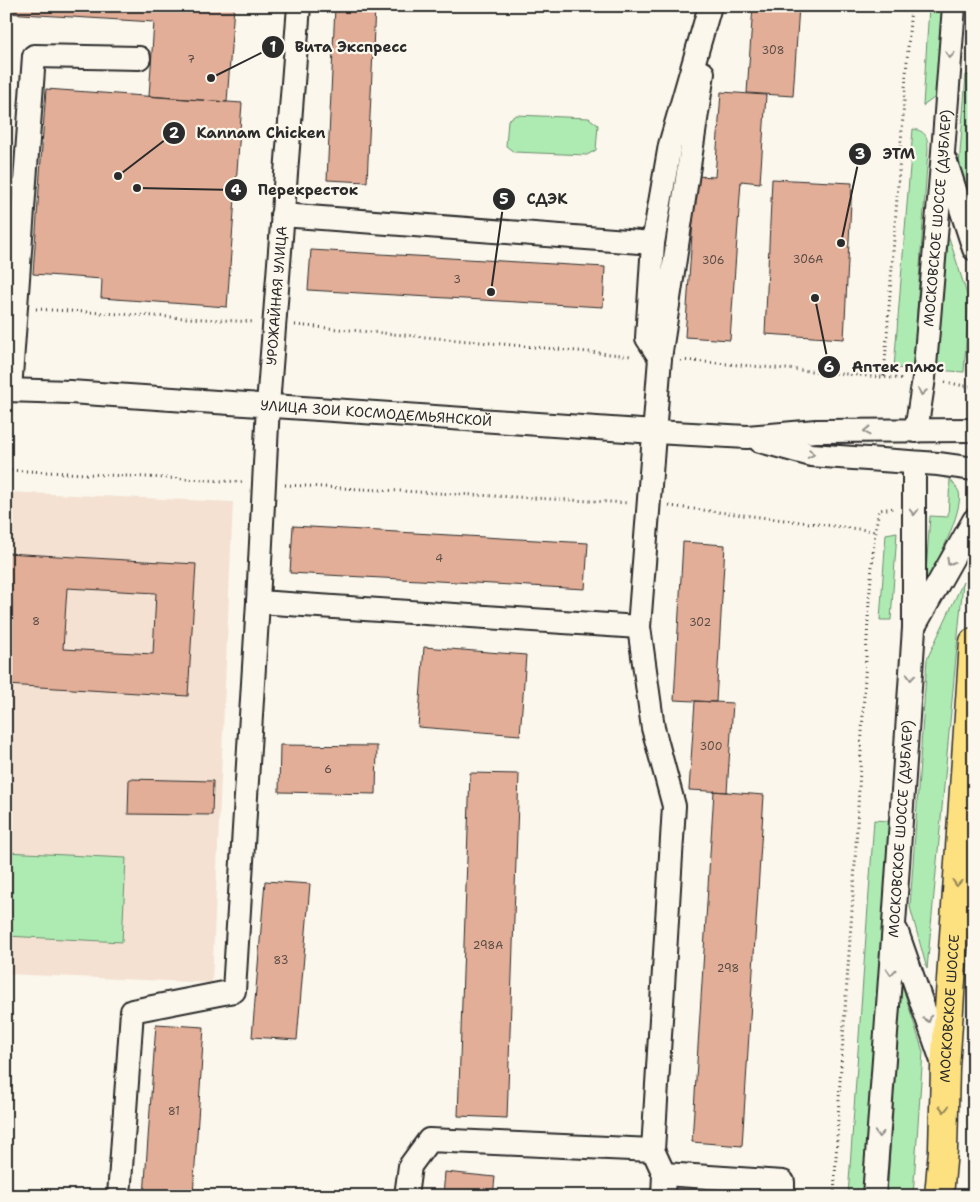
<svg xmlns="http://www.w3.org/2000/svg" width="980" height="1202" viewBox="0 0 980 1202" font-family="'Shantell Sans',sans-serif">
  <rect width="100%" height="100%" fill="#fbf7ec"/>
  <filter id="ink" filterUnits="userSpaceOnUse"><feTurbulence type="fractalNoise" baseFrequency=".02" numOctaves="2"/><feDisplacementMap in="SourceGraphic" scale="10" xChannelSelector="R" yChannelSelector="G"/><feConvolveMatrix kernelMatrix="1 2 1 2 8 2 1 2 1" color-interpolation-filters="sRGB"/></filter>
  <g filter="url(#ink)">
    <path fill="#f4e1d2" d="M6,492l227,10 -21,481 -206,-9z"/>
    <path fill="#aeebb2" stroke="#6c8b6e" d="M929,6h13l-5,87 -3,5 -11,8z
      M966,75l8,1v136l-15,-46z
      M516,115l73,3 9,7 -2,25 -9,5 -73,-3 -8,-6 2,-26z
      M913,129c13,2 15,8 15,21l-15,219 -19,-1z
      M946,228l23,73 -5,71 -29,-2z
      M950,479c3,4 7,9 9,13 5,19 -25,76 -34,95l5,-71 18,1z
      M897,532l-6,88h-11l6,-86z
      M963,582l-36,387 -17,-62 17,-248z
      M874,820l15,1 -25,375h-16z
      M6,852l120,6 -4,84 -116,-6z
      M901,981l22,71 -10,144h-26z"/>
    <path fill="#e2ae97" stroke="#2b2b2b" fill-rule="evenodd" d="M6,6h228l-7,96 -78,-6 5,-74 -148,-9z
      M335,6h40l-8,176 -40,-2z
      M753,6h46l-6,90 -46,-3z
      M46,89l196,14 -15,204 -126,-9 1,-19 -69,-5z
      M721,92l45,3 -6,88 -19,-2 -11,159 -45,-3 11,-161 19,1z
      M772,179l80,4 -8,156 -79,-5z
      M311,250l294,17 -2,40 -295,-17z
      M293,526l295,17 -3,46 -295,-16z
      M683,542l42,3 -9,157 -42,-2z
      M6,553l190,11 -8,132 -182,-11zM67,588l89,5 -3,61 -90,-5z
      M424,647l102,8 -6,80 -102,-8z
      M695,701l38,2 -6,89 -38,-2z
      M280,745l97,1 -1,48 -97,-2z
      M470,773l49,1 -12,344 -49,-2z
      M129,779l84,2 -1,34 -84,-1z
      M714,791l50,4 -22,351 -50,-4z
      M265,881l45,3 -13,156 -45,-3z
      M156,1024l48,3 -11,169h-49z
      M445,1172l50,5 -2,19h-50z"/>
    <g fill="none" stroke-linecap="round" stroke-linejoin="round">
      <g stroke="#2b2b2b" stroke-width="26">
        <g id="minor">
          <path d="M946,162l28,87"/>
          <path d="M282,215l371,28"/>
          <path d="M660,358l43,-285"/>
          <path id="s1" d="M6,390l64,2 585,40 92,5 69,-6 158,-1"/>
          <path d="M10,390l24,-334 105,2"/>
          <path id="s2" d="M916,431l8,-53 19,-226 11,-146"/>
          <path d="M760,441l51,14 127,9 36,5"/>
          <path d="M258,602l381,25"/>
          <path d="M915,625l59,-105"/>
          <path d="M897,932l46,132"/>
          <path d="M664,1174l119,8v14"/>
          <path id="s3" d="M119,1196l13,-185 102,-20 24,-389 10,-197 31,-399"/>
          <path d="M406,1196l4,-30 19,-26 224,10"/>
          <path d="M663,1196l1,-22 -11,-24 21,-344 -21,-78 -14,-101 21,-269 -13,-20 6,-95 17,-98 40,-139"/>
          <path id="s4" d="M874,1196l20,-272 20,-296v-165"/>
        </g>
      </g>
      <g stroke="#2b2b2b" stroke-width="31">
        <g id="major">
          <path id="s5" d="M939,1196l4,-46 2,-82 29,-426"/>
        </g>
      </g>
      <path stroke="#2b2b2b" stroke-width="3" stroke-dasharray="1 4" stroke-linecap="butt" d="M36,309l218,13
        M295,325l337,31
        M681,360l223,19
        M884,376l27,-370
        M945,382l19,4h10
        M6,470l238,12
        M285,485l343,18
        M669,506l206,25
        M834,1196l6,-115 14,-199 15,-281 6,-70 4,-21 15,-2"/>
      <use href="#minor" stroke="#fbf7ec" stroke-width="22"/>
      <use href="#major" stroke="#fde080" stroke-width="28"/>
    </g>
    <defs><path id="oneway-chevron" d="M-2-3.5L2.5 0L-2 3.5" fill="none" stroke-width="1.6" stroke-linecap="round" stroke-linejoin="round" transform="scale(1.25)"/></defs>
    <g stroke="#93918c">
      <use href="#oneway-chevron" transform="translate(950 55) rotate(94)"/>
      <use href="#oneway-chevron" transform="translate(922 392) rotate(99)"/>
      <use href="#oneway-chevron" transform="translate(867 431) rotate(180)"/>
      <use href="#oneway-chevron" transform="translate(811 454) rotate(11)"/>
      <use href="#oneway-chevron" transform="translate(914 512) rotate(90)"/>
      <use href="#oneway-chevron" transform="translate(950 562) rotate(119)"/>
      <use href="#oneway-chevron" transform="translate(911 677) rotate(94)"/>
      <use href="#oneway-chevron" transform="translate(891 972) rotate(94)"/>
      <use href="#oneway-chevron" transform="translate(928 1019) rotate(71)"/>
      <use href="#oneway-chevron" transform="translate(879 1134) rotate(94)"/>
    </g>
    <g stroke="#948656">
      <use href="#oneway-chevron" transform="translate(957 883) rotate(94)"/>
      <use href="#oneway-chevron" transform="translate(944 1109) rotate(91)"/>
    </g>
  </g>
  <g text-anchor="middle" dominant-baseline="central" stroke-width="4.5" stroke-linejoin="round" paint-order="stroke">
    <g font-size="11" fill="#594c46">
      <text x="773" y="50">308</text>
      <text x="191" y="59">7</text>
      <text x="808" y="259">306А</text>
      <text x="713" y="260">306</text>
      <text x="457" y="279">3</text>
      <text x="439" y="558">4</text>
      <text x="36" y="621">8</text>
      <text x="700" y="622">302</text>
      <text x="711" y="746">300</text>
      <text x="328" y="769">6</text>
      <text x="488" y="945">298А</text>
      <text x="281" y="960">83</text>
      <text x="728" y="968">298</text>
      <text x="174" y="1111">81</text>
    </g>
    <g font-size="14" fill="#2b2b2b" stroke="#fbf7ec">
      <text stroke="none"><textPath href="#s2" startOffset="214">МОСКОВСКОЕ ШОССЕ (ДУБЛЕР)</textPath></text>
      <text stroke="none"><textPath href="#s3" startOffset="986">УРОЖАЙНАЯ УЛИЦА</textPath></text>
      <text stroke="none"><textPath href="#s1" startOffset="371">УЛИЦА ЗОИ КОСМОДЕМЬЯНСКОЙ</textPath></text>
      <text stroke="none"><textPath href="#s4" startOffset="368">МОСКОВСКОЕ ШОССЕ (ДУБЛЕР)</textPath></text>
      <text stroke="none"><textPath href="#s5" startOffset="188">МОСКОВСКОЕ ШОССЕ</textPath></text>
    </g>
  </g>
  <path fill="none" stroke="#2b2b2b" stroke-width="2" d="M211 78L273 47M118 176L174 133M841 243L860 154M137 188L236 190M491 292L504 199M815 298L829 367"/>
  <g fill="#2b2b2b" stroke="#fbf7ec" stroke-width="2">
    <circle cx="211" cy="78" r="5"/>
    <circle cx="118" cy="176" r="5"/>
    <circle cx="841" cy="243" r="5"/>
    <circle cx="137" cy="188" r="5"/>
    <circle cx="491" cy="292" r="5"/>
    <circle cx="815" cy="298" r="5"/>
    <circle cx="273" cy="47" r="12"/>
    <circle cx="174" cy="133" r="12"/>
    <circle cx="860" cy="154" r="12"/>
    <circle cx="236" cy="190" r="12"/>
    <circle cx="504" cy="199" r="12"/>
    <circle cx="829" cy="367" r="12"/>
  </g>
  <g font-size="15" text-anchor="middle" font-weight="bold" fill="#fff">
    <text x="273" y="52">1</text>
    <text x="174" y="138">2</text>
    <text x="860" y="159">3</text>
    <text x="236" y="195">4</text>
    <text x="504" y="204">5</text>
    <text x="829" y="372">6</text>
  </g>
  <g font-size="15" text-anchor="middle" font-weight="bold" fill="#2b2b2b" stroke="#fbf7ec" stroke-width="4.5" stroke-linejoin="round" paint-order="stroke">
    <text x="351" y="52">Вита Экспресс</text>
    <text x="261" y="138">Kannam Chicken</text>
    <text x="899" y="159">ЭТМ</text>
    <text x="308" y="195">Перекресток</text>
    <text x="547" y="204">СДЭК</text>
    <text x="898" y="372">Аптек плюс</text>
  </g>
  <rect width="980" height="1202" fill="none" stroke="#fbf7ec" stroke-width="25"/>
  <rect x="12" y="12" width="955" height="1177" fill="none" stroke="#2b2b2b" stroke-width="2" filter="url(#ink)"/>
</svg>
